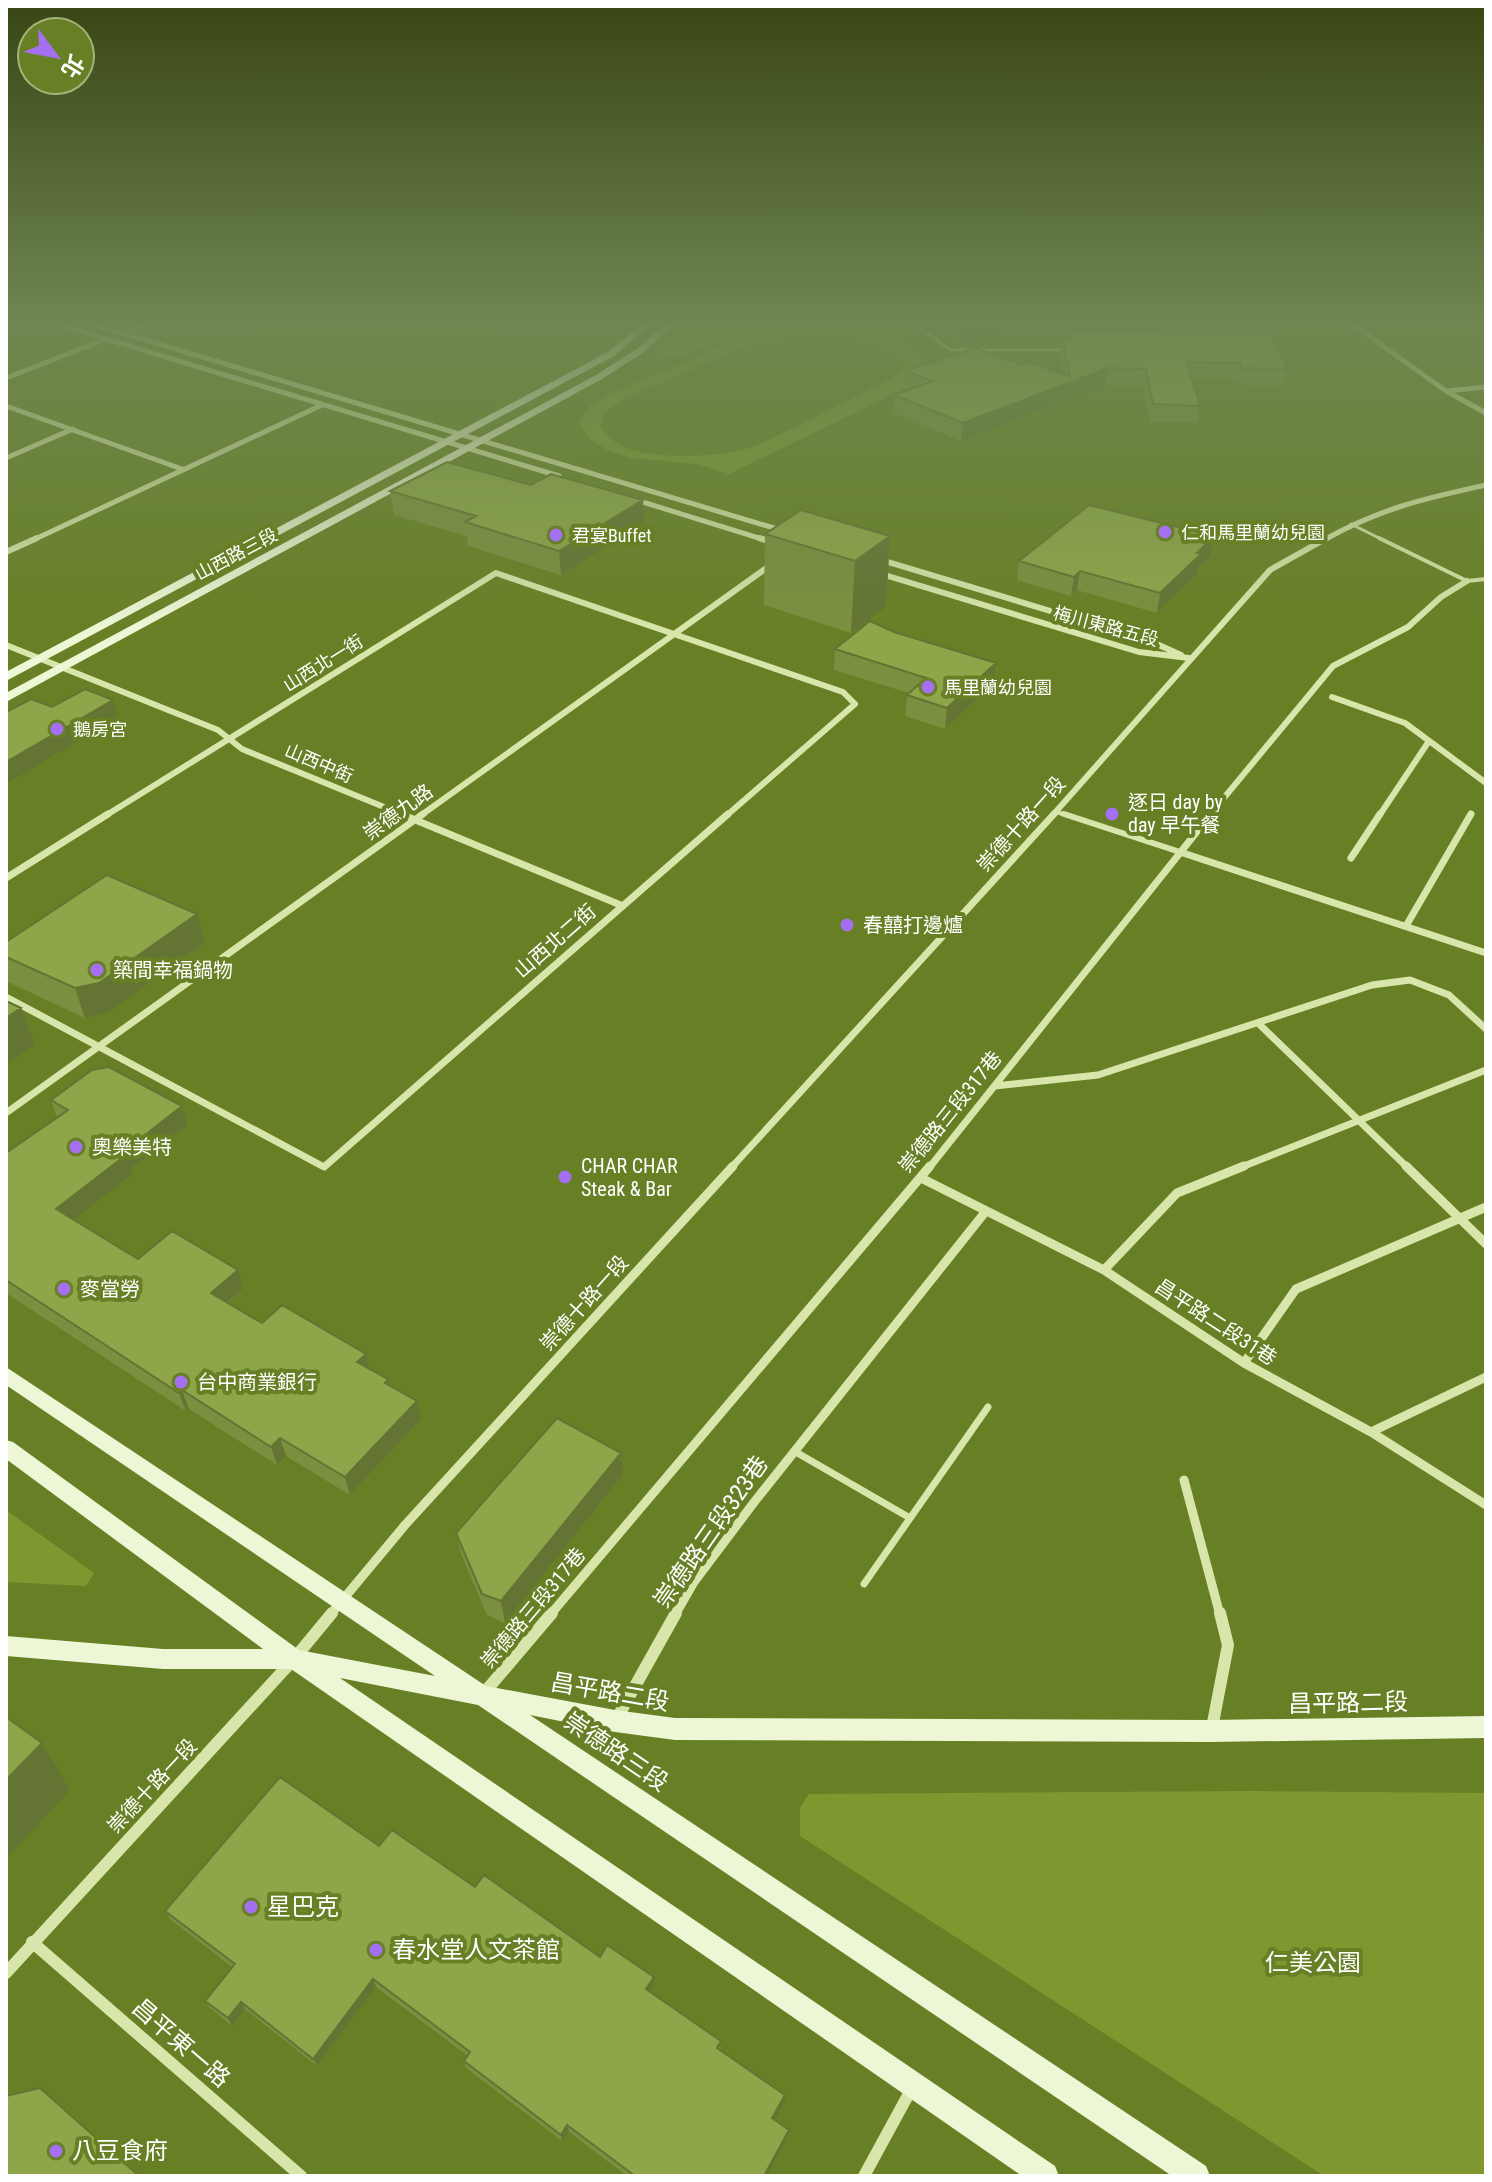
<svg xmlns="http://www.w3.org/2000/svg" width="1492" height="2182" viewBox="0 0 1492 2182" font-family="'Roboto Condensed','Noto Sans TC',sans-serif">
  <rect width="100%" height="100%" fill="#688025"/>
  <path fill="#7e972f" fill-rule="evenodd" d="M694,321h56l2,4 -13,3 4,6 -54,17 -2,4 -33,2z
    M826,326c34,4 68,6 94,31v10l-12,20 -179,87 -31,-10 -66,-6 -25,-8 -17,-11 -11,-17 12,-17 19,-11 136,-58 29,-7zM811,332c32,1 66,3 91,26l1,11 -18,13c-44,21 -88,47 -133,65 -31,11 -105,14 -134,-3 -7,-4 -12,-12 -18,-17l4,-13 19,-15 138,-59z
    M6,1510l88,63 -8,13 -80,-4z
    M1252,1791l234,2v383h-162l-524,-340v-28l9,-14z"/>
  <g fill="none" stroke-linecap="round" stroke-linejoin="round">
    <path stroke="#d8e6ab" stroke-width="3" d="M911,321l39,29h114
      M1351,524l32,16"/>
    <path stroke="#d8e6ab" stroke-width="4" d="M1379,538l88,43 19,-2
      M1056,812l14,4"/>
    <path stroke="#d8e6ab" stroke-width="6" d="M1064,814l116,38"/>
    <path stroke="#d8e6ab" stroke-width="7" d="M794,1451l116,67
      M864,1584l124,-177"/>
    <path stroke="#d8e6ab" stroke-width="5" d="M47,321l512,155
      M82,321l702,210
      M1348,321l98,70 40,22
      M122,333l32,-12
      M6,378l100,-39
      M1447,391l39,-4
      M6,406l176,63
      M6,458l67,-29
      M633,499l132,41
      M33,540l289,-135
      M1324,540c54,-31 102,-42 162,-55"/>
    <path stroke="#d8e6ab" stroke-width="6" d="M759,538l14,4
      M6,552l31,-14
      M878,559l272,82 31,14
      M878,573l261,79 50,6
      M6,645l212,85 24,19 164,67
      M1332,697l73,26 81,60
      M105,816l391,-243 347,119 12,12 -129,112
      M420,816l352,-252
      M1052,816l218,-246 57,-32
      M1209,816l124,-150 75,-39 33,-30 26,-16
      M1379,816l50,-75"/>
    <path stroke="#d8e6ab" stroke-width="7" d="M401,814l222,92
      M1180,852l306,101
      M1351,858l29,-44
      M6,878l102,-64
      M1406,926l65,-112
      M6,997l318,170 404,-353
      M1258,1023l150,145
      M995,1086l103,-11 274,-90 38,-5 39,15 37,34
      M6,1113l417,-299
      M731,1168l323,-354
      M929,1168l282,-354
      M1239,1168l247,-98"/>
    <path stroke="#d8e6ab" stroke-width="9" d="M1406,1166l80,78
      M921,1178l183,92 140,93 127,69 115,73
      M1104,1270l73,-77 67,-27
      M1244,1363l52,-74 190,-82
      M1371,1432l115,-55
      M1184,1480l36,135
      M330,1615l75,-90 328,-359
      M550,1615l380,-449
      M675,1615l19,-33 61,-81 231,-290"/>
    <path stroke="#d8e6ab" stroke-width="12" d="M485,1692l67,-79
      M616,1720l60,-107
      M1212,1728l16,-83 -8,-32
      M32,1942l269,234
      M6,1973l288,-314 38,-46
      M864,2176l48,-88"/>
    <path fill="#edf6d5" fill-rule="evenodd" d="M646,321h9l-41,35 -608,325v-9l602,-320z
      M669,321h9l-34,31 -42,27 -596,323v-9l590,-318 42,-27z
      M6,1367l480,319 129,24 60,8 536,2 275,-4v22l-275,4 -536,-2 -60,-8 -85,-17 676,451 4,10h-38l-694,-471 -138,-27 715,488 4,10h-37l-731,-507h-128l-157,-13v-20l157,13h100l-257,-190v-19l7,2 286,208 136,26 -429,-291z"/>
  </g>
  <path fill="#7a8f3f" d="M933,321h102l-55,19 -19,3z
    M1175,321h65l-4,13 51,35 -4,17 -44,-1 -2,-5 -45,-1 8,27 -3,17 -47,-1 -7,-36 -37,-1 -145,56 -68,-28 1,-18 15,-5 -4,-2 1,-17 117,-6 41,10 -4,-21 2,-16 151,-5z
    M390,491l254,32 -83,52 -93,-29 -1,-10 -73,-21z
    M765,534l125,2 -4,71 -35,26 -87,-28z
    M1214,536l-3,20 -12,11 -2,7 -40,39 -80,-23 -6,6 -54,-16 2,-19z
    M894,632l102,31 -2,20 -49,46 -40,-13 2,-21 2,-2 -75,-23 1,-21z
    M6,942l199,1 -96,69 -24,6 -79,-37z
    M51,1100l137,25 -57,44 2,5 -60,46 65,39 105,30 -15,14 34,20 107,45 21,18 31,33 -71,76 -64,-39 -9,9 -88,-56 -3,2 -180,-118v-140l51,-36z
    M621,1453l2,22 -118,148 -18,-8 -26,-61 -5,-21z
    M379,1846l96,41 125,70 54,20v8l-4,7 71,56 -1,2 65,45v7l-10,18 14,10 -1,6 -21,40h-140l-58,-44 -7,9 -96,-73 -2,-7 4,-5 -92,-69 -59,79 -72,-57 -13,17 -22,-18 -5,-7 27,-34 -62,-48 -5,-8z"/>
  <path fill="#637433" d="M990,321h45l-55,19 -19,3 1,-17z
    M1238,321h2l-1,5 -6,14z
    M1108,368l-2,17 -145,56 2,-18z
    M643,500l1,23 -83,52 -2,-24z
    M890,536l-4,71 -35,26 4,-72z
    M1214,536l-3,20 -12,11 -2,7 -40,39 3,-20 37,-40z
    M1080,571l-3,19 -6,6 3,-19z
    M996,663l-2,20 -49,46 2,-21z
    M113,700l5,17 -112,67v-22z
    M197,914l8,29 -96,69 -24,6 -10,-30z
    M21,1008l14,37 -29,20v-47z
    M182,1106l6,19 -57,44 2,5 -70,54 -7,-19 66,-56z
    M238,1270l5,19 -26,22 -6,-18z
    M366,1354l4,18 -13,-10z
    M182,1390l7,19 -3,2 -7,-18z
    M417,1401l4,18 -71,76 -5,-18z
    M280,1438l6,18 -9,9 -6,-18z
    M621,1453l2,22 -118,148 -4,-22z
    M42,1743l28,47 -64,69v-79z
    M654,1977v8l-7,11 -1,-7z
    M373,1979l3,8 -59,79 -4,-7z
    M241,2002l4,7 -13,17 -4,-8z
    M785,2095v7l-13,23v-7z
    M567,2125l2,7 -7,9 -1,-6z
    M789,2130l-1,6 -21,40h-3z"/>
  <path fill="#8ea649" stroke="#637433" stroke-width="2" d="M955,321h35l-8,3 -20,2z
    M1069,330l202,5 16,34 -45,-1 -2,-5 -53,-1 13,44 -47,-2 -7,-35 -38,-1 -145,55 -69,-28 39,-14 -27,-10 69,-23 48,17 7,-3 40,15 -8,-39 7,-1z
    M447,462l84,23 20,-11 92,26 -84,51 -94,-29 11,-6 -86,-25z
    M1089,505l125,31 -17,17 4,1 -41,39 -80,-22 -6,6 -55,-16z
    M801,510l89,26 -35,25 -90,-27z
    M870,621l24,11 102,31 -49,45 -40,-13 19,-17 -91,-29z
    M85,689l28,11 -107,62v-50l25,-13 21,8z
    M107,875l90,39 -98,69 -24,5 -69,-31v-15z
    M6,1001l15,7 -15,10z
    M109,1067l73,39 -60,47 4,2 -70,54 82,50 34,-28 66,39 -27,23 51,30 20,-18 84,49 -9,8 31,17 -3,4 32,18 -72,76 -65,-39 -9,9 -89,-57 -3,3 -173,-113v-127l62,-43 -17,-10 41,-30z
    M557,1418l64,35 -120,148 -19,-7 -26,-61z
    M6,1717l36,26 -36,37z
    M280,1777l99,69 13,-16 83,57 9,-12 116,82 7,-12 47,32 -8,12 75,52 -4,7 68,47 -13,23 17,12 -25,46h-129l-68,-51 -6,10 -97,-74 6,-9 -97,-73 -60,80 -72,-57 -13,16 -23,-17 30,-37 -70,-53z
    M40,2088l99,88h-133v-80z"/>
  <linearGradient id="sky" x2="0" y2="1"><stop stop-color="#394614"/><stop offset="0.51" stop-color="#6f8651"/><stop offset="1" stop-color="#6f8651" stop-opacity="0"/></linearGradient>
  <rect width="1492" height="626" fill="url(#sky)"/>
  <g fill="#a46ff0" stroke="#688025" stroke-width="3">
    <circle cx="1165" cy="532" r="8"/>
    <circle cx="556" cy="535" r="8"/>
    <circle cx="928" cy="687" r="8"/>
    <circle cx="57" cy="729" r="8"/>
    <circle cx="1112" cy="814" r="8"/>
    <circle cx="847" cy="925" r="8"/>
    <circle cx="97" cy="970" r="8"/>
    <circle cx="76" cy="1147" r="8"/>
    <circle cx="565" cy="1177" r="8"/>
    <circle cx="64" cy="1289" r="8"/>
    <circle cx="181" cy="1382" r="8"/>
    <circle cx="251" cy="1907" r="8"/>
    <circle cx="376" cy="1950" r="8"/>
    <circle cx="56" cy="2151" r="8"/>
  </g>
  <g text-anchor="middle" dominant-baseline="central" stroke-width="8" stroke-linejoin="round" paint-order="stroke">
    <g font-size="18" fill="#fff" stroke="#688025" text-anchor="start">
      <text x="1181" y="532">仁和馬里蘭幼兒園</text>
      <text x="572" y="535">君宴Buffet</text>
      <text x="944" y="687">馬里蘭幼兒園</text>
      <text x="73" y="729">鵝房宮</text>
    </g>
    <g font-size="18" fill="#fff" stroke="#688025">
      <text transform="translate(236 554) rotate(-28)">山西路三段</text>
      <text transform="translate(1106 626) rotate(15)">梅川東路五段</text>
      <text transform="translate(323 663) rotate(-32)">山西北一街</text>
      <text transform="translate(319 763) rotate(23)">山西中街</text>
    </g>
    <g font-size="20" fill="#fff" stroke="#688025" text-anchor="start">
      <text x="1128" y="802">逐日 day by<tspan x="1128" dy="23">day 早午餐</tspan></text>
      <text x="863" y="925">春囍打邊爐</text>
      <text x="113" y="970">築間幸福鍋物</text>
      <text x="92" y="1147">奧樂美特</text>
      <text x="581" y="1166">CHAR CHAR<tspan x="581" dy="23">Steak &amp; Bar</tspan></text>
      <text x="80" y="1289">麥當勞</text>
      <text x="197" y="1382">台中商業銀行</text>
    </g>
    <g font-size="20" fill="#fff" stroke="#688025">
      <text transform="translate(398 812) rotate(-36)">崇德九路</text>
      <text transform="translate(1021 824) rotate(-48)">崇德十路一段</text>
      <text transform="translate(555 941) rotate(-41)">山西北二街</text>
      <text transform="translate(950 1112) rotate(-51)">崇德路三段317巷</text>
      <text transform="translate(584 1303) rotate(-48)">崇德十路一段</text>
      <text transform="translate(1216 1322) rotate(33)">昌平路二段31巷</text>
      <text transform="translate(533 1608) rotate(-50)">崇德路三段317巷</text>
      <text transform="translate(152 1786) rotate(-47)">崇德十路一段</text>
    </g>
    <g font-size="24" fill="#fff" stroke="#688025">
      <text transform="translate(711 1532) rotate(-55)">崇德路三段323巷</text>
      <text transform="translate(610 1692) rotate(10)">昌平路二段</text>
      <text transform="translate(1348 1703) rotate(-1)">昌平路二段</text>
      <text transform="translate(616 1752) rotate(34)">崇德路三段</text>
      <text transform="translate(181 2043) rotate(41)">昌平東一路</text>
    </g>
    <g font-size="24" fill="#fff" stroke="#688025" text-anchor="start">
      <text x="267" y="1907">星巴克</text>
      <text x="392" y="1950">春水堂人文茶館</text>
      <text x="72" y="2151">八豆食府</text>
    </g>
    <g font-size="24" fill="#fff" stroke="#688025">
      <text x="1313" y="1963">仁美公園</text>
    </g>
  </g>
  <rect width="1492" height="2182" fill="none" stroke="#ffffff" stroke-width="16"/>
  <g transform="translate(56 56) rotate(122)"><circle r="38" fill="#688025" stroke="#a4b37c" stroke-width="2"/>
  <path d="M0-6L14 30L0 20L-14 30Z" fill="#a46ff0"/>
  <text y="-12" font-size="22" font-weight="bold" text-anchor="middle" fill="#ffffff">北</text>
  </g>
</svg>
